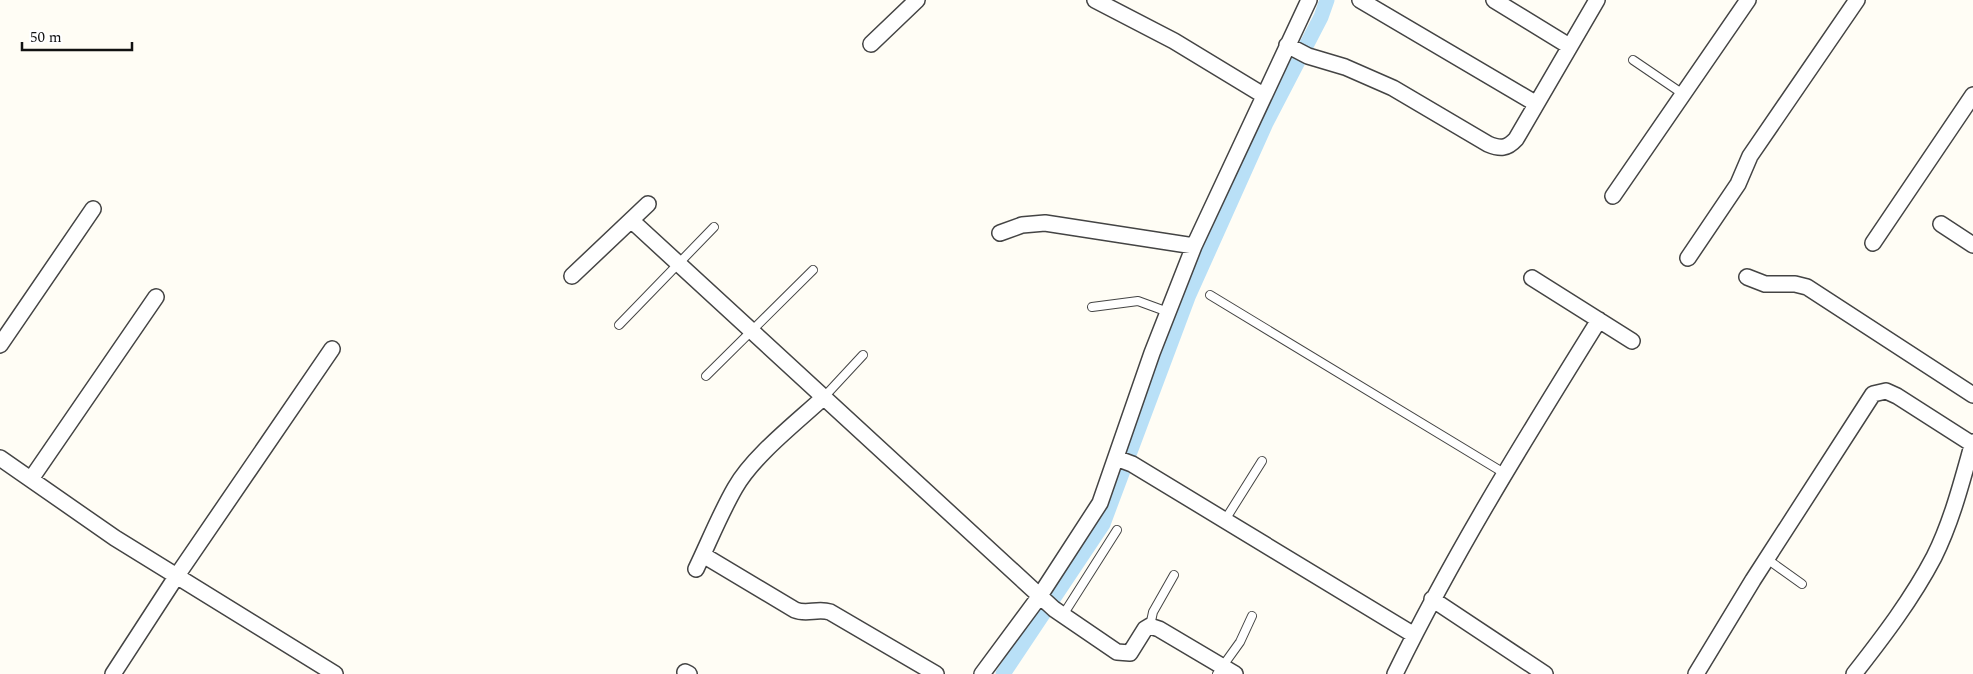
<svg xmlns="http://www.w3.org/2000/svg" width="1973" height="674" viewBox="0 0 1973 674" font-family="Spectral,serif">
  <rect width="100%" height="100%" fill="#fffdf5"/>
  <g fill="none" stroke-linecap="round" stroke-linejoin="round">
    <path stroke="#b9e0f7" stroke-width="15" d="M1003,674l100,-150 85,-227 78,-174 55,-106 6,-17"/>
    <g stroke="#444" stroke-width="10">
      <path id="service" d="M1633,60l50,34
        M1210,295l294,178
        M1092,307l46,-6 30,11
        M619,325l95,-98
        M706,376l107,-106
        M824,397l39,-42
        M1225,520l37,-59
        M1767,559l35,25
        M1063,615l54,-85
        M1150,626l3,-14 21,-37
        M1217,674l23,-32 12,-26"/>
    </g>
    <g stroke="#444" stroke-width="18">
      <path id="minor" d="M1095,0l79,41 89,54
        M1360,0l175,103
        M1494,0l75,46
        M871,44l46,-44
        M1287,45l21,11 37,11 48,21 95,56c12,5 19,5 28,-5l81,-139
        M1613,196l135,-196
        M631,220l423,389 63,43 13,1 15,-24 5,-3 9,3 76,45
        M1941,224l32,21
        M1000,233l22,-8 23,-2 149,23
        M1873,243l100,-148
        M1688,258l50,-74 12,-28 107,-156
        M572,276l76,-72
        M1747,277l18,7h30l12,3 166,108
        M1532,278l100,63
        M0,345l93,-136
        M0,458l115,80 220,136
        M1116,458l16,6 282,171
        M31,479l125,-182
        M703,555l92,55c12,5 22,-2 35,2l106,62
        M696,569c13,-27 24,-55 39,-81 18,-32 62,-66 89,-91
        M1432,599l113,75
        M685,672l4,2
        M113,674l63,-97 156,-228
        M982,674l57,-77 61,-94 52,-150 42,-107 115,-246
        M1395,674c60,-123 132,-238 204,-354
        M1696,674l57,-94 120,-186 13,-3 11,5 75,48
        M1854,674c29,-37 58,-75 80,-117 18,-36 28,-76 39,-115"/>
    </g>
    <use href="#service" stroke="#fff" stroke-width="8"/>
    <use href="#minor" stroke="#fff" stroke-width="15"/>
  </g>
  <path d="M22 42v8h110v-8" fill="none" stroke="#111111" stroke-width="2.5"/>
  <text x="30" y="42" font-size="15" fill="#111111" stroke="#ffffff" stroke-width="4" paint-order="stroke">50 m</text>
</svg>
